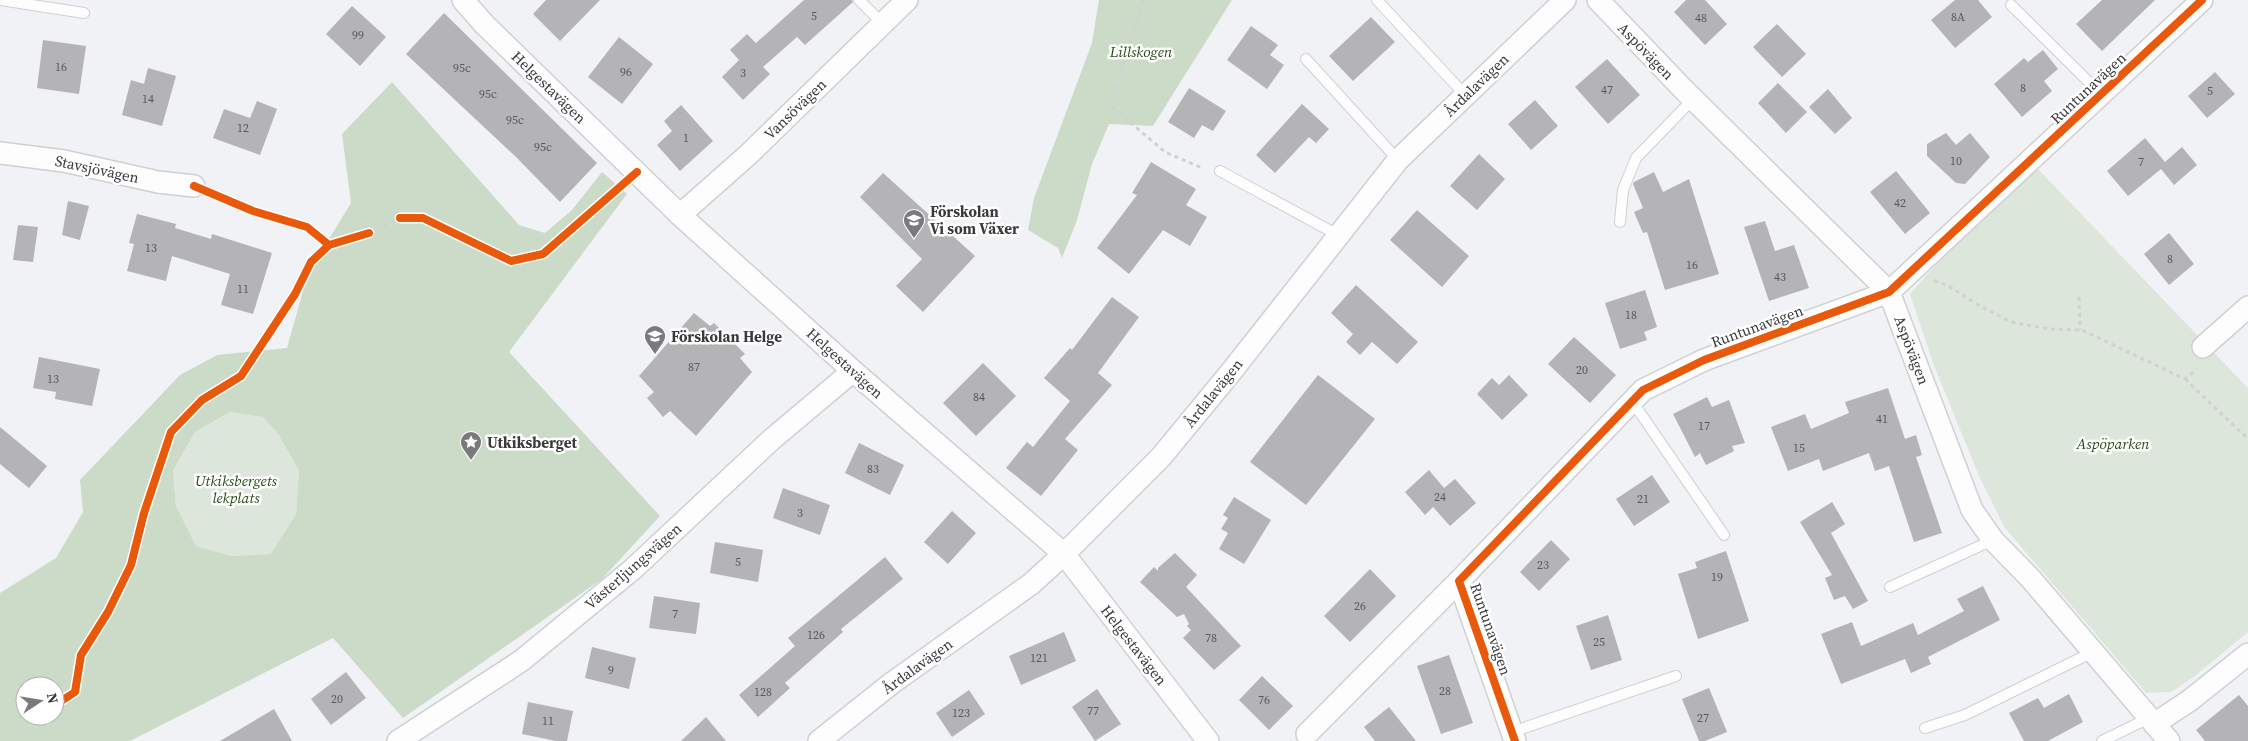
<svg xmlns="http://www.w3.org/2000/svg" width="2248" height="741" viewBox="0 0 2248 741" font-family="'Source Serif 4',serif">
  <rect width="100%" height="100%" fill="#f1f2f5"/>
  <path fill="#dde6db" d="M2038,169l210,219v244l-53,44 -24,16 -25,1 -141,-165 -26,-52 -46,-113 -23,-69c39,-45 82,-87 128,-125z
    M230,412l33,5 16,18 20,36 -3,43 -24,40 -40,2 -36,-10 -20,-40 -3,-34 22,-40z"/>
  <path fill="#ccdbc8" fill-rule="evenodd" d="M1099,0h133l-79,126 -44,-2 -17,40 -15,56 -15,38 -4,-10 -30,-18 6,-32 58,-155z
    M392,82l127,143 26,8 27,-23 30,-38 25,22 -118,158 151,164 -58,63 -199,139 -70,-80 -203,103h-130v-148l56,-35 27,-46 -3,-32 100,-105 37,-20 70,-7 21,-75 43,-70 -9,-69zM230,412l33,5 16,18 20,36 -3,43 -25,40 -39,2 -36,-10 -20,-40 -3,-35 22,-39zM25,686h30v30h-30z"/>
  <path fill="#b4b4b6" d="M546,0h54l-40,41 -27,-27z
    M804,0h48l1,2 -48,43 -8,-8 -34,30 7,7 -27,26 -21,-23 17,-17 -9,-10 17,-16 9,9z
    M1686,0h19l22,24 -22,21 -31,-33z
    M1955,0h23l14,17 -37,31 -24,-28z
    M2102,0h53l-53,51 -26,-27z
    M352,6l34,31 -26,29 -34,-32z
    M444,13l153,150 -37,39 -44,-45 -110,-103z
    M1371,17l24,25 -42,39 -24,-25z
    M1777,24l29,30 -24,23 -29,-30z
    M1251,26l27,19 -8,10 14,10 -17,24 -40,-29z
    M619,37l34,27 -31,40 -34,-27z
    M43,40l43,6 -7,48 -42,-6z
    M2043,50l15,19 -14,12 8,10 -30,26 -28,-33 30,-26 4,4z
    M1607,59l33,36 -32,29 -33,-37z
    M148,68l28,8 -14,50 -40,-11 9,-35 13,4z
    M2215,72l20,22 -28,24 -19,-22z
    M1778,83l29,29 -21,21 -28,-30z
    M1189,88l37,23 -13,20 -11,-6 -8,13 -26,-16z
    M1828,89l24,29 -17,16 -26,-27z
    M1535,100l23,26 -27,24 -23,-26z
    M257,101l20,8 -17,46 -47,-17 11,-29 26,9z
    M1302,104l27,25 -13,14 -7,-6 -34,36 -19,-18z
    M681,105l32,36 -33,30 -23,-26 15,-14 -8,-10z
    M1946,133l10,12 14,-12 20,24 -25,27 -9,-1 -29,-27v-12z
    M2145,138l20,24 17,-15 15,18 -23,20 -13,-16 -33,27 -21,-25z
    M1479,154l26,25 -28,31 -27,-24z
    M1151,162l45,27 -10,16 21,12 -17,29 -27,-16 -34,44 -32,-26 40,-53 -5,-2z
    M1896,171l34,42 -25,21 -35,-42z
    M1654,172l9,20 26,-13 30,95 -54,16 -18,-58 -4,1 -9,-21 9,-4 -10,-24 1,-2z
    M883,173l92,83 -52,56 -27,-26 26,-27 -62,-62z
    M68,201l21,5 -9,34 -18,-5z
    M1417,210l52,46 -27,31 -52,-47z
    M137,214l39,10 -1,4 36,11 1,-5 60,19 -19,61 -32,-9 9,-31 -58,-18 -6,25 -39,-10 7,-27 -5,-1z
    M1765,221l10,30 19,-6 15,43 -40,13 -25,-74z
    M18,225l20,2 -5,35 -20,-2z
    M2169,233l25,31 -25,21 -25,-31z
    M1356,285l62,57 -21,22 -25,-22 -12,13 -14,-13 7,-8 -22,-21z
    M1645,290l12,37 -13,5 3,8 -27,9 -15,-46z
    M1112,297l27,20 -41,56 14,12 -47,54 13,11 -37,46 -35,-28 21,-26 6,5 37,-46 -26,-23 26,-30 2,2z
    M694,313l16,13 4,-3 31,31 -5,4 12,14 -56,64 -26,-25 -7,6 -16,-19 7,-6 -15,-16z
    M1574,337l42,38 -26,28 -42,-39z
    M39,357l61,12 -8,37 -37,-7 1,-7 -23,-4z
    M983,363l33,33 -40,40 -33,-33z
    M1318,375l57,44 -69,86 -56,-43z
    M1509,375l19,20 -26,25 -25,-26 15,-16 7,7z
    M1888,388l17,51 11,-4 6,20 -6,2 26,76 -28,9 -25,-76 -14,5 -6,-18 -46,18 -4,-12 -31,12 -17,-44 34,-13 6,15 38,-16 -4,-11z
    M1707,397l5,10 17,-7 16,43 -13,3 2,5 -28,14 -6,-12 -5,4 -22,-43z
    M0,427l47,39 -18,22 -29,-24z
    M859,443l45,22 -14,30 -45,-22z
    M1429,470l15,18 11,-9 21,24 -26,23 -17,-19 -8,8 -20,-23z
    M1652,475l18,27 -36,24 -18,-27z
    M783,488l47,17 -10,30 -47,-17z
    M1234,497l37,23 -27,44 -25,-15 9,-16 -7,-4 7,-11 -5,-3z
    M1832,502l13,22 -14,9 37,68 -15,8 -8,-13 -11,4 -9,-22 7,-3 -32,-53z
    M952,511l24,22 -28,31 -24,-22z
    M1551,540l19,19 -31,32 -19,-19z
    M715,542l48,8 -5,32 -48,-9z
    M1726,551l23,70 -51,18 -20,-65 19,-6 -2,-6z
    M1175,553l22,22 -11,12 55,59 -27,24 -31,-32 8,-8 -4,-4 2,-2 -5,-10 -7,3 -37,-35 14,-15 4,4v-3z
    M885,557l18,22 -62,50 2,3 -58,51 5,5 -32,29 -19,-22 56,-49 -7,-8z
    M1370,569l26,27 -46,46 -26,-26z
    M1983,586l17,34 -72,37 3,7 -20,9 -6,-14 -64,25 -20,-50 31,-12 9,24 52,-23 5,12 46,-24 -7,-12z
    M654,596l46,7 -4,31 -47,-6z
    M1608,615l14,45 -31,10 -15,-44z
    M1064,632l12,29 -55,24 -12,-29z
    M592,647l44,11 -7,31 -44,-11z
    M1449,655l24,68 -32,11 -24,-68z
    M346,672l20,26 -35,27 -20,-26z
    M1262,676l31,30 -24,24 -30,-30z
    M1709,688l18,44 -22,9h-6l-17,-42z
    M1097,689l24,35 -26,17 -23,-34z
    M969,690l16,24 -33,23 -16,-24z
    M2069,694l14,28 -35,19h-24l-15,-28 29,-15 6,10z
    M2239,695l9,11v35h-43l-9,-11z
    M528,702l45,9 -6,30h-11l-34,-7z
    M1389,707l27,34h-41l-11,-14z
    M274,709l18,32h-72z
    M706,717l20,24h-45z"/>
  <g fill="none" stroke-linecap="round" stroke-linejoin="round">
    <g stroke="#cfd0d2" stroke-width="12">
      <path id="lane" d="M0,0l84,13
        M859,0l24,24
        M1377,0l88,95
        M2011,5l90,89
        M1306,59l92,101
        M1220,171l118,64
        M1620,222l3,-32 13,-32 57,-59
        M1632,401l92,134
        M1890,587l103,-47
        M1925,728l40,-13 128,-63
        M1512,732l164,-56
        M2102,741l47,-23"/>
    </g>
    <g stroke="#cfd0d2" stroke-width="24">
      <path id="street" d="M463,0l21,24 196,191 173,156 211,183 144,187
        M1598,0l86,90 205,202 83,218 21,30 38,39 138,162
        M0,153l64,8 94,21 36,4
        M680,215l69,-61 158,-154
        M2203,347l45,-40
        M2154,724l35,-23 59,-47
        M1307,734l152,-153
        M398,741l123,-80 112,-92 138,-129 82,-69
        M819,741l73,-58 139,-99 33,-30 97,-97 70,-85 167,-212 167,-160
        M1515,741l-56,-160 184,-191 61,-30 185,-68 313,-292"/>
    </g>
    <path stroke="#d1d1d2" stroke-width="3" stroke-dasharray="4 4" stroke-linecap="butt" d="M1143,0l-32,106 54,46 37,16
      M369,233l31,-15
      M1934,281l13,4 33,21 31,16 38,7 33,1 103,49 12,-10
      M2079,297l1,33
      M2185,379l63,60"/>
    <use href="#lane" stroke="#fdfdfe" stroke-width="10"/>
    <use href="#street" stroke="#fdfdfe" stroke-width="21"/>
    <g stroke="#fff" stroke-width="11">
      <path id="cycleway" d="M194,186l59,25 54,16 22,18
        M400,218h23l88,43 32,-7 94,-82
        M55,705l20,-13 6,-37 27,-43 23,-47 13,-52 27,-81 31,-32 39,-24 54,-82 16,-32 18,-17 40,-12
        M1515,741l-56,-160 184,-191 61,-30 185,-68 313,-292"/>
    </g>
    <use href="#cycleway" stroke="#e8590c" stroke-width="8"/>
  </g>
  <defs>
    <g id="school-pin" transform="scale(1.125)"><path d="M0 17L-7.5 6A9.5 9.5 0 1 1 7.5 6Z" fill="#7a7a7d" stroke="#fff"/><path d="M0-5L7-2L0 1L-7-2ZM-4 1L0 2.5L4 1V4Q0 6-4 4Z" fill="#fff"/></g>
    <g id="sight-pin" transform="scale(1.125)"><path d="M0 17L-7.5 6A9.5 9.5 0 1 1 7.5 6Z" fill="#7a7a7d" stroke="#fff"/><path d="M0-6L1.8-2.2L6-1.7L2.9 1.2L3.7 5.4L0 3.3L-3.7 5.4L-2.9 1.2L-6-1.7L-1.8-2.2Z" fill="#fff"/></g>
  </defs>
  <g fill-rule="evenodd">
    <use href="#school-pin" x="914" y="220"/>
    <use href="#school-pin" x="655" y="336"/>
    <use href="#sight-pin" x="471" y="442"/>
  </g>
  <g text-anchor="middle" dominant-baseline="central" stroke-width="5" stroke-linejoin="round" paint-order="stroke">
    <g font-size="12" fill="#58585a">
      <text x="814" y="16">5</text>
      <text x="1958" y="17">8A</text>
      <text x="1701" y="18">48</text>
      <text x="358" y="35">99</text>
      <text x="61" y="67">16</text>
      <text x="462" y="68">95c</text>
      <text x="626" y="72">96</text>
      <text x="743" y="73">3</text>
      <text x="2023" y="88">8</text>
      <text x="1607" y="90">47</text>
      <text x="2210" y="91">5</text>
      <text x="488" y="94">95c</text>
      <text x="148" y="99">14</text>
      <text x="515" y="120">95c</text>
      <text x="243" y="128">12</text>
      <text x="686" y="138">1</text>
      <text x="543" y="147">95c</text>
      <text x="1956" y="161">10</text>
      <text x="2141" y="162">7</text>
      <text x="1900" y="203">42</text>
      <text x="151" y="248">13</text>
      <text x="2170" y="259">8</text>
      <text x="1692" y="265">16</text>
      <text x="1780" y="277">43</text>
      <text x="243" y="289">11</text>
      <text x="1631" y="315">18</text>
      <text x="694" y="367">87</text>
      <text x="1582" y="370">20</text>
      <text x="53" y="379">13</text>
      <text x="979" y="397">84</text>
      <text x="1882" y="419">41</text>
      <text x="1704" y="426">17</text>
      <text x="1799" y="448">15</text>
      <text x="873" y="469">83</text>
      <text x="1440" y="497">24</text>
      <text x="1643" y="499">21</text>
      <text x="800" y="513">3</text>
      <text x="738" y="562">5</text>
      <text x="1543" y="565">23</text>
      <text x="1717" y="577">19</text>
      <text x="1360" y="606">26</text>
      <text x="675" y="614">7</text>
      <text x="816" y="635">126</text>
      <text x="1211" y="638">78</text>
      <text x="1599" y="642">25</text>
      <text x="1039" y="658">121</text>
      <text x="611" y="670">9</text>
      <text x="1445" y="691">28</text>
      <text x="763" y="692">128</text>
      <text x="337" y="699">20</text>
      <text x="1264" y="700">76</text>
      <text x="1093" y="711">77</text>
      <text x="961" y="713">123</text>
      <text x="1703" y="718">27</text>
      <text x="548" y="721">11</text>
    </g>
    <g font-size="15" font-style="italic" fill="#284b16" stroke="#fff">
      <text x="1141" y="51">Lillskogen</text>
      <text x="2113" y="443">Aspöparken</text>
      <text x="236" y="480">Utkiksbergets<tspan x="236" dy="17">lekplats</tspan></text>
    </g>
    <g font-size="15" fill="#3a3a3c" stroke="#fff">
      <text transform="translate(1646 51) rotate(46)">Aspövägen</text>
      <text transform="translate(1476 85) rotate(-44)">Årdalavägen</text>
      <text transform="translate(549 87) rotate(44)">Helgestavägen</text>
      <text transform="translate(2088 88) rotate(-43)">Runtunavägen</text>
      <text transform="translate(795 109) rotate(-44)">Vansövägen</text>
      <text transform="translate(97 169) rotate(12)">Stavsjövägen</text>
      <text transform="translate(1757 326) rotate(-20)">Runtunavägen</text>
      <text transform="translate(1912 350) rotate(69)">Aspövägen</text>
      <text transform="translate(845 363) rotate(42)">Helgestavägen</text>
      <text transform="translate(1213 393) rotate(-51)">Årdalavägen</text>
      <text transform="translate(633 566) rotate(-41)">Västerljungsvägen</text>
      <text transform="translate(1491 629) rotate(71)">Runtunavägen</text>
      <text transform="translate(1134 645) rotate(52)">Helgestavägen</text>
      <text transform="translate(917 666) rotate(-36)">Årdalavägen</text>
    </g>
    <g font-size="15" font-weight="bold" fill="#3a3a3c" stroke="#fff" text-anchor="start">
      <text x="930" y="211">Förskolan<tspan x="930" dy="17">Vi som Växer</tspan></text>
      <text x="671" y="336">Förskolan Helge</text>
      <text x="487" y="442">Utkiksberget</text>
    </g>
  </g>
  <g transform="translate(40 701) rotate(78)"><circle r="24" fill="#ffffff" stroke="#b0b0b1"/>
  <path d="M0-4L9 19L0 12L-9 19Z" fill="#7a7a7d"/>
  <text y="-8" font-size="14" font-weight="bold" text-anchor="middle" fill="#3a3a3c">N</text>
  </g>
</svg>
